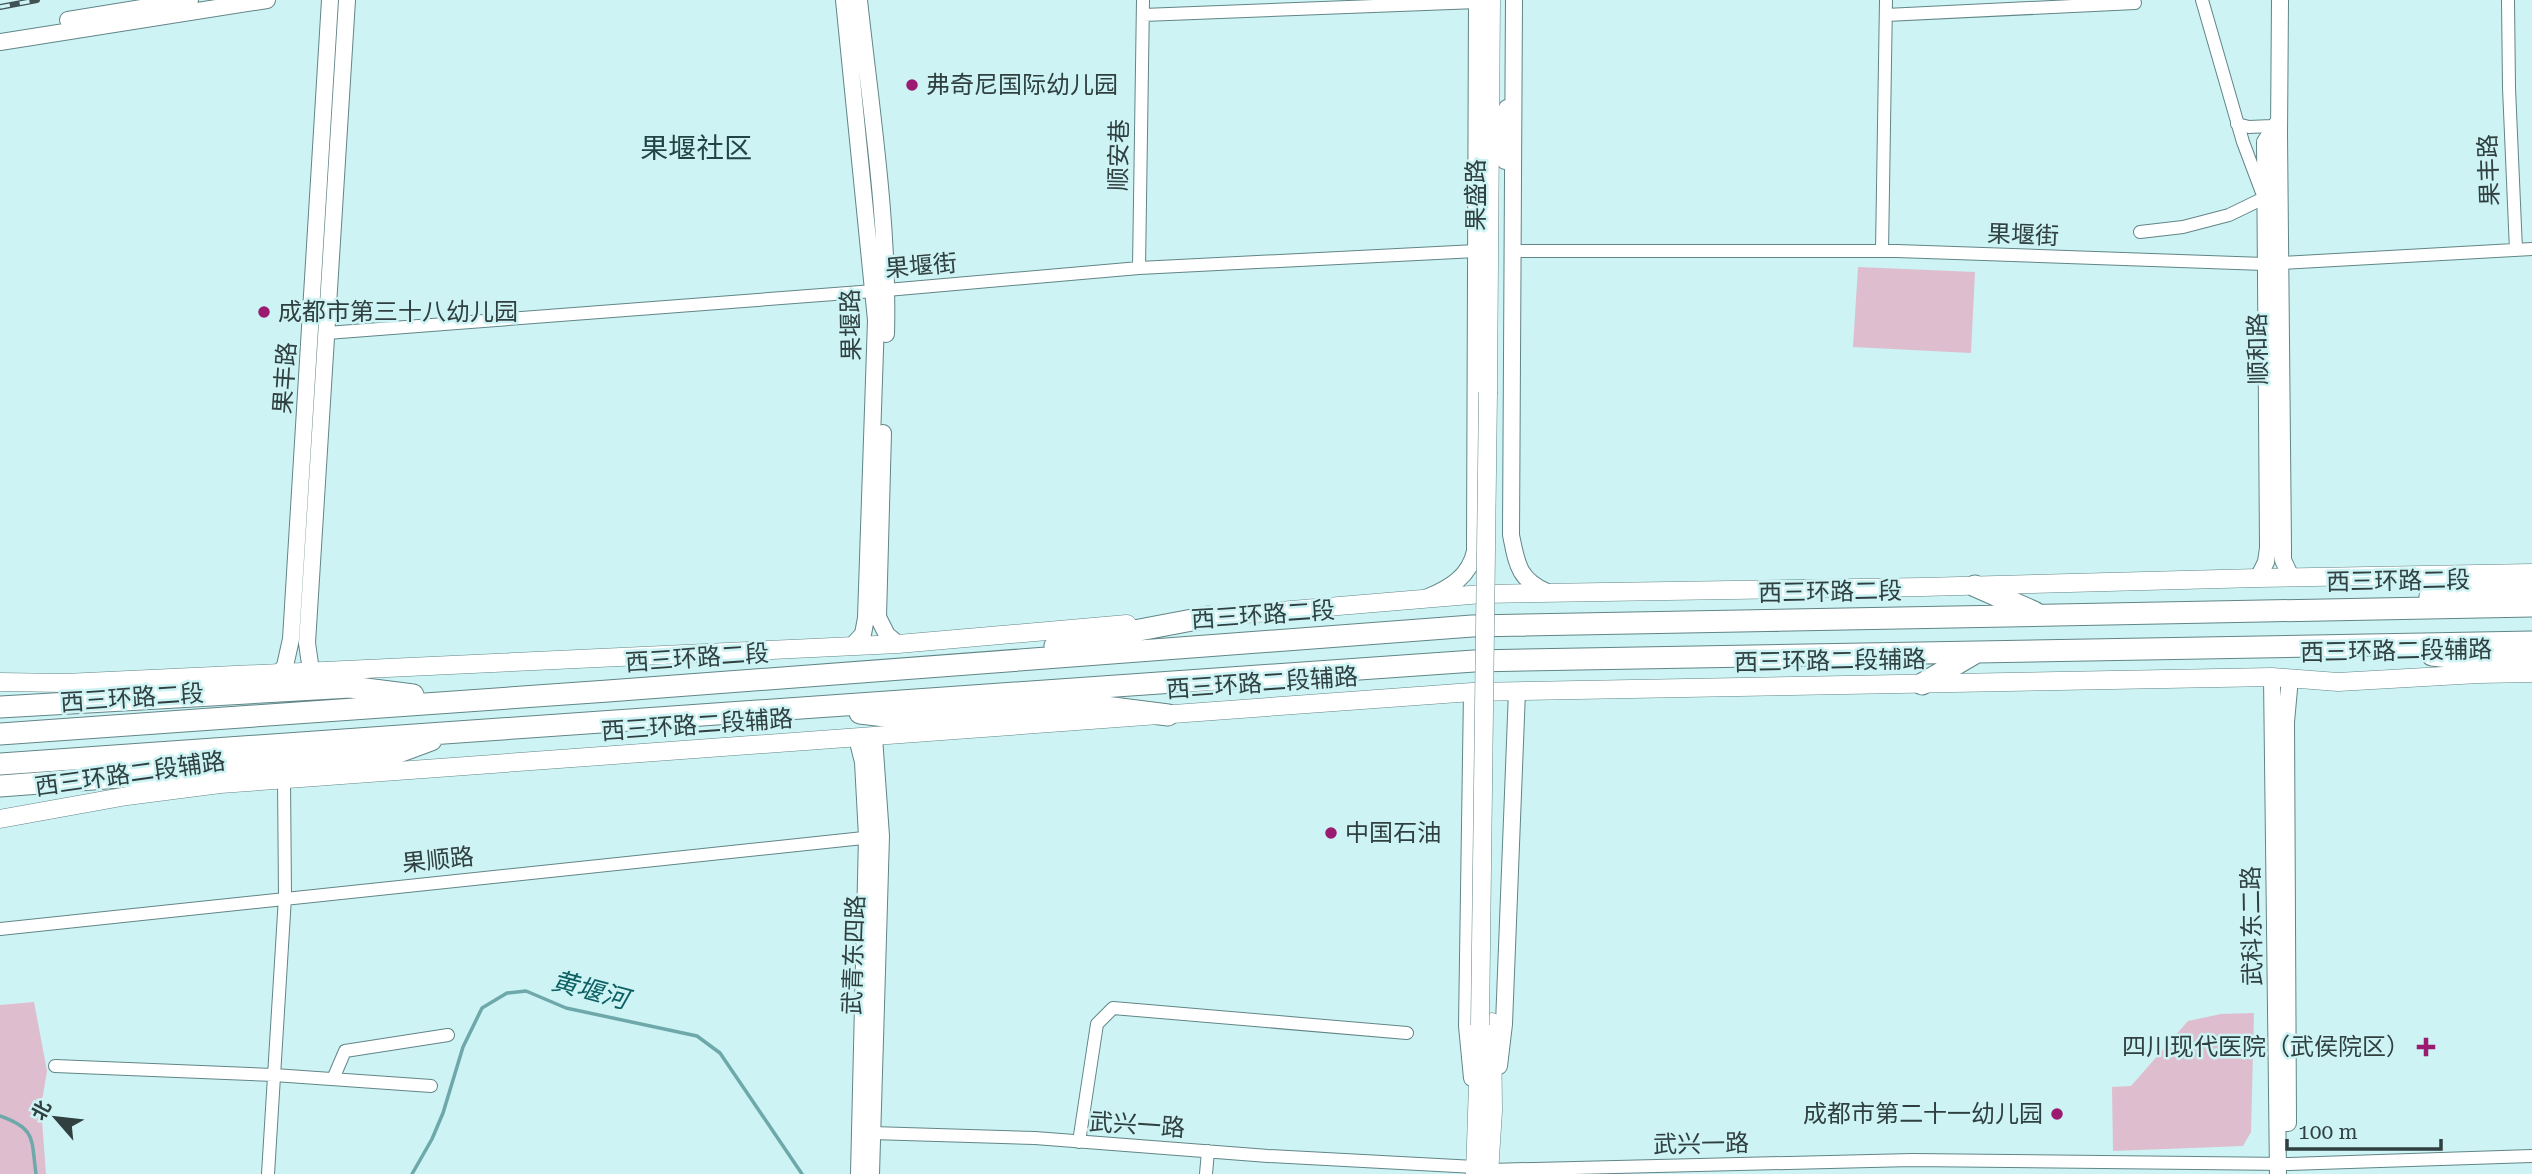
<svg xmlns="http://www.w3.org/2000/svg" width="2532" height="1174" viewBox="0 0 2532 1174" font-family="'Roboto Serif','Noto Sans SC',serif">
  <rect width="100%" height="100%" fill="#cdf3f4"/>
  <path fill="#debece" d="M1858,267l117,5 -4,81 -118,-6z
    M34,1002l13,69 -6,36 5,67h-46v-169z
    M2254,1013l-3,119 -8,14 -130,5 -1,-64 19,-1 57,-65 33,-7z"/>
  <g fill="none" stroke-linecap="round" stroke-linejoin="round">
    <path stroke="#6ea8aa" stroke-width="3.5" d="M0,1116c37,13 31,23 36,58
      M412,1174l20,-35 11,-26 20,-66 19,-39 25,-15 19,-2 40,17 131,28 23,17 82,121"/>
    <g stroke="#628587" stroke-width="14">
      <path id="minor" d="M2508,0l1,88 7,162
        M1143,15l334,-13
        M1886,15l249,-12
        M2237,124l12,3 23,-1 8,-7
        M2140,232l43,-5 46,-12 35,-17 -21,-56 -41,-142
        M1513,251h384l367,13 268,-15
        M1882,251l4,-251
        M1139,268l4,-268
        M327,333l560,-43 252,-22 337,-17
        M0,929l873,-92
        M55,1066l219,9 157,11
        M333,1079l12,-28 103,-16
        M872,1133l163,5 233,18 207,11 14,3 423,-10 377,4 243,-8
        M1079,1142l18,-118 16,-16 294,25
        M268,1174l17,-277 -1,-117
        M1206,1174l2,-23"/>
    </g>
    <g stroke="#628587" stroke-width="18">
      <path id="tertiary" d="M844,0l32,320 -10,298 -3,16 -11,12
        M859,0c12,111 30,223 27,334
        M1514,0l-3,535c6,29 7,44 36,57
        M2280,0l-1,134 4,414v12l8,17
        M68,20l122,-20
        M0,42l267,-42
        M1505,161l-5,-29 7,-24
        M883,433l-5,184 9,18 11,9
        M2258,578l8,-16 2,-14 -3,-406 14,-21
        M1428,597c22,-9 42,-21 47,-46l2,-551
        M314,671l-4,-7 -3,-21 40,-643
        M279,673l6,-7 6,-27 39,-639
        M2272,677l6,497
        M857,738l6,24 4,75 -8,337
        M1499,1066l5,-42 13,-333
        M1472,1078l-5,-52 5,-334
        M2288,1123l-2,-401 4,-44
        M871,1174l10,-338 -7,-99"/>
    </g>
    <g stroke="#628587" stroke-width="19">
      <path id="secondary" d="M1488,392l3,-392
        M1196,618l286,-24 441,-7 335,-9 274,-5
        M0,682l65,1 833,-39 229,-20
        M0,819l127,-23 93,-12 1252,-92 800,-15 66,5 140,-8 54,-1
        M1475,1174l5,-149
        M1489,1174l4,-63 -1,-89"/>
    </g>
    <g stroke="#628587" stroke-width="23">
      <path id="trunk" d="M1975,586l59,26
        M2430,596l44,-6 58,-3
        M1055,646l153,-29
        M2432,655l45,5 55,1
        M1922,684l53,-31
        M0,707l350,-20 63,8
        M860,713l42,5 203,-11 63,8
        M0,734l608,-43 864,-65 1060,-20
        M0,764l1474,-103 1058,-19
        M0,786l385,-29 46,-17"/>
    </g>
    <use href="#minor" stroke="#fff" stroke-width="12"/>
    <use href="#tertiary" stroke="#fff" stroke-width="16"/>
    <use href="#secondary" stroke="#fff" stroke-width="18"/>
    <use href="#trunk" stroke="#fff" stroke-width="21"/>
    <g stroke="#415354" stroke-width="6">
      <path id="rail" d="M0,7l37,-7"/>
    </g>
    <use href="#rail" stroke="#cdf3f4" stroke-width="3.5" stroke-dasharray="10" stroke-linecap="butt"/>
    <g stroke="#628587" stroke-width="19" stroke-linecap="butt">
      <path id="secondary-bridge" d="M1480,1025l8,-633"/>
    </g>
    <use href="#secondary-bridge" stroke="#fff" stroke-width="18"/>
  </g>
  <g fill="#9b1b70" stroke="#cdf3f4" stroke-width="2.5">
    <circle cx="912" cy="85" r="7"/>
    <circle cx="264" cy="312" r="7"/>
    <circle cx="1331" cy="833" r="7"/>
    <path d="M2422.5 1036.5h7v7h7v7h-7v7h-7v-7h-7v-7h7z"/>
    <circle cx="2057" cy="1114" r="7"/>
  </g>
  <g text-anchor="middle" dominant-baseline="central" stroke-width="5" stroke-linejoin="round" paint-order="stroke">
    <g font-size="24" fill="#303f40" stroke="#cdf3f4" text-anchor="start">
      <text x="926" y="85">弗奇尼国际幼儿园</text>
      <text x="278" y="312">成都市第三十八幼儿园</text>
      <text x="1345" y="833">中国石油</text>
      <text x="2410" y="1047" text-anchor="end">四川现代医院（武侯院区）</text>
      <text x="2043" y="1114" text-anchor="end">成都市第二十一幼儿园</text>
    </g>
    <g font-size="24" fill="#303f40" stroke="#cdf3f4">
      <text transform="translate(1119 155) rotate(-89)">顺安巷</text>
      <text transform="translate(2489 170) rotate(-92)">果丰路</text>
      <text transform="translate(1476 195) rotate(-90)">果盛路</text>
      <text transform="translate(2023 235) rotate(2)">果堰街</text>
      <text transform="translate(921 266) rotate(-5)">果堰街</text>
      <text transform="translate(851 325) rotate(-91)">果堰路</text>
      <text transform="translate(2258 349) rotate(-91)">顺和路</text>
      <text transform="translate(285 378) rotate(-86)">果丰路</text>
      <text transform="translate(2398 581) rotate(-1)">西三环路二段</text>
      <text transform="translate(1830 592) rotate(-1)">西三环路二段</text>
      <text transform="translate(1263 615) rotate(-4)">西三环路二段</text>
      <text transform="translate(2396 651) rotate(-1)">西三环路二段辅路</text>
      <text transform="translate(697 658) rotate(-4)">西三环路二段</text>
      <text transform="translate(1830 661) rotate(-1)">西三环路二段辅路</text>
      <text transform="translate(1262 683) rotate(-4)">西三环路二段辅路</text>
      <text transform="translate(132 698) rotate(-4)">西三环路二段</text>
      <text transform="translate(697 725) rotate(-4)">西三环路二段辅路</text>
      <text transform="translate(130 774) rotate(-8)">西三环路二段辅路</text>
      <text transform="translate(438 860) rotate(-6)">果顺路</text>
      <text transform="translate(2252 926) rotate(-91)">武科东二路</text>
      <text transform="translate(854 955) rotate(-88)">武青东四路</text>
      <text transform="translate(1137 1125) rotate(4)">武兴一路</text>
      <text transform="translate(1701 1144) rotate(-1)">武兴一路</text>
    </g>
    <g font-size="26" font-style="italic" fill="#0c6063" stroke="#cdf3f4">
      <text transform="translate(590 990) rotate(15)">黄堰河</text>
    </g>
    <g font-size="28" fill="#224445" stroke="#cdf3f4">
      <text x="696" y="148">果堰社区</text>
    </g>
  </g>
  <g transform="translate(56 1118) rotate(298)" stroke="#cdf3f4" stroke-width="5" paint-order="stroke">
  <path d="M0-5L12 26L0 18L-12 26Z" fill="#303f40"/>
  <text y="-10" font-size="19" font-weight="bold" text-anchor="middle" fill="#303f40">北</text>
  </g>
  <path d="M2287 1139v10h154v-10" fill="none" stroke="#303f40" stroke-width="3.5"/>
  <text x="2298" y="1139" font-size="21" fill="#303f40" stroke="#cdf3f4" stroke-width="5" paint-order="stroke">100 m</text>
</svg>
